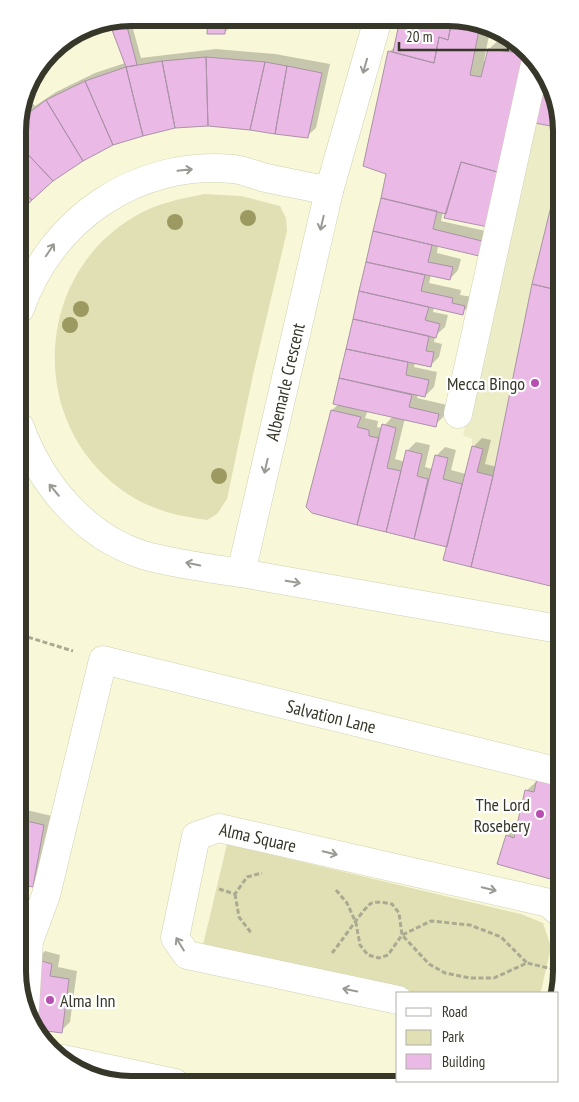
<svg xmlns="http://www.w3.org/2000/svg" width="579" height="1102" viewBox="0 0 579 1102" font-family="'PT Sans Narrow',sans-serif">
  <rect width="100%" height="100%" fill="#f8f8d8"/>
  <path fill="#ececc6" d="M545,79l11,16 3,493 -116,-28 29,-114v-7l-9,-3z"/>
  <path fill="#e0e0b4" d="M204,194l37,2 39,10 6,12 1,13 -34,144 -26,124 -10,15 -10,6c-32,-4 -62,-12 -88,-32 -91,-68 -84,-211 13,-270 22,-14 47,-19 72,-24z
    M227,844l294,70 22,9 8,24 -10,44 -2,2h-132l-204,-48z"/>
  <path fill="#0003" fill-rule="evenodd" d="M130,18l11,40 75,-9 59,5 55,10 -14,64 -9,8 -99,-11 -34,2 -62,16 -60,37 -33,33 -1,-96 7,-23 10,12 21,-14 39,-19 30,-10 -15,-41z
    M209,18h20v10l-5,5h-16z
    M401,19l68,1 21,10 -6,31h2l3,-12 14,-13 19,10 13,18 -88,149 -4,-1 -2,9 49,11 -3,13h-49l-1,8 24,6 -3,11 -8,9 -19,-4 -2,8 32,7 -1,5 13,2 -2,7 -9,9 -28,-6 -1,5 15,3 -3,12 -10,9 -1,6 8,2 -3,13 -9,9 -15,-3 -1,4 23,5 -3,15 -9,9 -7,-2 -1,4 30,7 -3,11 -9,9 -30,-7 -10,41 10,3 3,-12 8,-8 14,3 -5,22 7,2 4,-13 9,-9 11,3 -5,20 15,4 7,-27 9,-9 9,2 -6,24 12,3 59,-274 3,394 -111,-41 -135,-34 19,-102 7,-6 -4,-1 53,-230 1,-121 7,-6zM368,410l25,6 -11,12 -5,-1 1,-6 -13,-3z
    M34,75l4,6 -4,4 -5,-4z
    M549,86l7,9 -12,-4z
    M538,780l23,101 -54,-45 12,-12 7,-33z
    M22,809l30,7 -11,61 -9,9 -9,-3z
    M45,951l15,4 -2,12 19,4 -7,51 -9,9 -24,-72z"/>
  <path fill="#ebb9e6" stroke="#aa92a8" d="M208,18h18l-1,16h-18z
    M125,19l12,46 -11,2 -17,-45z
    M400,19l52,1 -4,20 -9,-3 -5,26 -41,-11z
    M452,20h17l11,5 -10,50 11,2 7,-28 39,5 -26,119 -40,-11 -15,52 -65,-16 5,-24 -23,-8 25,-115 46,12 5,-26 9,3z
    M206,57l2,69 -33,2 -13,-67z
    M206,57l59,5 -15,68 -42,-4z
    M162,61l13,67 -32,8 -17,-69z
    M265,62l22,4 -12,68 -25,-4z
    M287,66l35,7 -14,65 -33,-4z
    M126,67l17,69 -30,9 -28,-64z
    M30,80l5,6 -9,6 3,-11z
    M85,81l28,64 -30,16 -37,-61z
    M542,90l14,5v32l-21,-4z
    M46,100l37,61 -30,20 -34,-36 -1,-24z
    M21,108l5,6 -8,7v-4z
    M19,145l34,36 -21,19 -13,-12z
    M461,162l40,11 -13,54 -44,-9z
    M19,188l13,12 -13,14z
    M554,194h2l1,96 -25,-6z
    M381,198l56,13 -4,18 49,12 -3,15 -106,-25z
    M373,231l59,14 -4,17 25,5 -3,13 -84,-18z
    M366,262l59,13 -4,16 32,7 -1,5 13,3 -2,9 -104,-24z
    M532,284l25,6 2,298 -88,-21 22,-91z
    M359,291l70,16 -4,13 15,4 -4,14 -83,-19z
    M353,319l76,17 -3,15 8,1 -3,15 -85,-18z
    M346,349l62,13 -2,13 23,5 -4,17 -86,-19z
    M339,378l73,17 -3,12 30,7 -3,13 -103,-23z
    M331,410l30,7 -4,10 12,3v6l10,2 -22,87 -45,-12 -6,-6z
    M382,424l14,4 -9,40 14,3 -15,61 -29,-7z
    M472,446l11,3 -6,23 16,4 -22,91 -28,-7z
    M406,450l16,4 -5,22 11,3 -14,60 -28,-7z
    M435,455l13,3 -5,21 19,5 -15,63 -33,-8z
    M538,774l22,5 1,103 -64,-18 9,-29 8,3 11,-48 9,2z
    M22,820l22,5 -11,62 -10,-2z
    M35,959l17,5 -2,12 19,3 -7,54 -23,-3 -5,-9z"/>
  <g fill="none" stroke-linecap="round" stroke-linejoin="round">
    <g stroke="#d0d1b2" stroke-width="29">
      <g id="minor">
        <path d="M378,19l-49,172 -88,382 318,56"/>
        <path d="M20,309c31,-90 117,-149 213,-140 10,1 20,5 29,8 22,5 45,9 67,14"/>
        <path d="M458,414l77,-350"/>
        <path d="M20,427c21,57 64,109 123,128 27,8 70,14 98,18"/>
        <path id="s1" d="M398,1000l-211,-45 -12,-17 21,-102 23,-8 330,75 12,11"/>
        <path id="s2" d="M25,1009l4,-68 17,-46 57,-235 457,112"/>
        <path d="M63,1059l112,24"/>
      </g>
    </g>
    <path stroke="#aaaa92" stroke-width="3" stroke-dasharray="5 2.5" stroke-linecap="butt" d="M21,635l52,16
      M219,889l16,5 12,-17 15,-4
      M336,890l11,13 9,20 4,22 8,10 11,3 9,-3 14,-20 29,-14 39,4 31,12 26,26
      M235,894l4,23 13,17
      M332,953c8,-9 34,-49 40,-50 6,-2 14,0 20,1l7,9 3,22 27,29 16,9 25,5h24l33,-15 34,8"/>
    <use href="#minor" stroke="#fff" stroke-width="28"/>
  </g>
  <g fill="#9c9a61">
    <circle cx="248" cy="218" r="8"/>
    <circle cx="175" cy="222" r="8"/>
    <circle cx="81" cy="309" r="8"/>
    <circle cx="70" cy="325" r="8"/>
    <circle cx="219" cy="476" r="8"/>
  </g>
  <defs><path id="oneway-shaft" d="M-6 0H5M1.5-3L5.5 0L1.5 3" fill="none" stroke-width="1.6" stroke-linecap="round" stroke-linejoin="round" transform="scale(1.25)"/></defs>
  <g stroke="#9a9a94">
    <use href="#oneway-shaft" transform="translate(365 66) rotate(106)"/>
    <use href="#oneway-shaft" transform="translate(185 170) rotate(-6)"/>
    <use href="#oneway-shaft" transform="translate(322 223) rotate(103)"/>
    <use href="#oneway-shaft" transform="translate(50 250) rotate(-56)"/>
    <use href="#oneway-shaft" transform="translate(266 466) rotate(103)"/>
    <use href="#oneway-shaft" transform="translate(54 490) rotate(-130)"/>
    <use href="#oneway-shaft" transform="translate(193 564) rotate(-169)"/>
    <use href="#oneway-shaft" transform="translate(293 582) rotate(10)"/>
    <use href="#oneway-shaft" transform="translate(330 853) rotate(13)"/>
    <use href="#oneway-shaft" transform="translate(489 889) rotate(13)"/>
    <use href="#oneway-shaft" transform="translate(180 944) rotate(-121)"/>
    <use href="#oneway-shaft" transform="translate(350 990) rotate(-168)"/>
  </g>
  <g fill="#b74eb1" stroke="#fff" stroke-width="2">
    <circle cx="535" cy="383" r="5"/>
    <circle cx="540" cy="814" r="5"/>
    <circle cx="50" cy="1000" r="5"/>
  </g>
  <g text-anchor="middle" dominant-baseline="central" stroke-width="4.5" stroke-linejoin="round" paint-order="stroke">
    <g font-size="18" fill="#363629" stroke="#fff">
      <text transform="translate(285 382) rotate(-77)">Albemarle Crescent</text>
      <text stroke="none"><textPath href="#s2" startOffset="594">Salvation Lane</textPath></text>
      <text stroke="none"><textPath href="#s1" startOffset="405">Alma Square</textPath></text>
    </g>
    <g font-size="18" fill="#363629" stroke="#fff" text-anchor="end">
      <text x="525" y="383">Mecca Bingo</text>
      <text x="530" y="804">The Lord<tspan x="530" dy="21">Rosebery</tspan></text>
      <text x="60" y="1000" text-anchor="start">Alma Inn</text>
    </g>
  </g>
  <path d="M0 0H579V1102H0ZM131 26H448A105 105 0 0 1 553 131V971A105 105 0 0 1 448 1076H131A105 105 0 0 1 26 971V131A105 105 0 0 1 131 26Z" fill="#fff" fill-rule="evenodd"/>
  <path fill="none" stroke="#363629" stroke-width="6" d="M131 26H448A105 105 0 0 1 553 131V971A105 105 0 0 1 448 1076H131A105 105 0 0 1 26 971V131A105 105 0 0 1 131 26Z"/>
  <rect x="396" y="992" width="162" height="90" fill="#ffffff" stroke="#afafa9"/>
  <rect x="406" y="1008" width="25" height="8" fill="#ffffff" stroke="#afafa9"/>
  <text x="442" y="1017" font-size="15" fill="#363629">Road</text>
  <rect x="406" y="1030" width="25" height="15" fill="#e0e0b4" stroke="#afafa9"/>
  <text x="442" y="1042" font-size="15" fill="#363629">Park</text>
  <rect x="406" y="1054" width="25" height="15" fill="#ebb9e6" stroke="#afafa9"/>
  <text x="442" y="1067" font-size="15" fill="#363629">Building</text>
  <path d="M399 42v8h109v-8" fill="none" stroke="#363629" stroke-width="2.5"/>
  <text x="406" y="42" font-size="15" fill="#363629" stroke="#ffffff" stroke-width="4" paint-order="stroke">20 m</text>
</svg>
